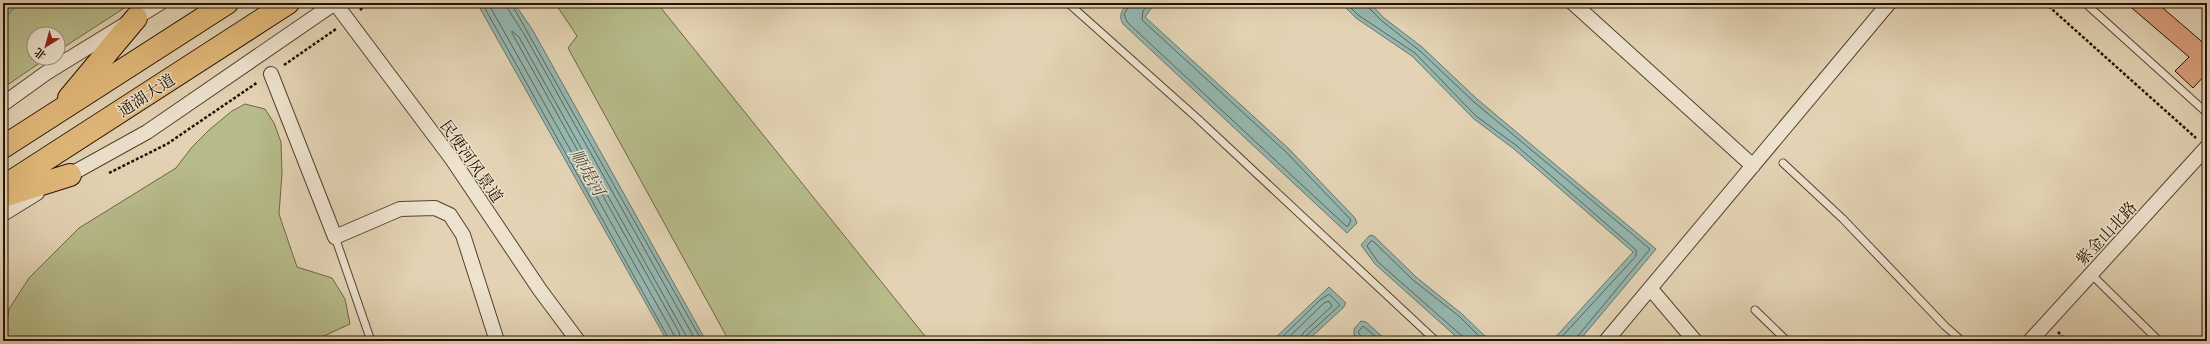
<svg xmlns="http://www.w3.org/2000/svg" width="2210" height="344" viewBox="0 0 2210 344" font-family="'Gentium Book Plus','Noto Serif SC',serif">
  <rect width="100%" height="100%" fill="#e3d3b4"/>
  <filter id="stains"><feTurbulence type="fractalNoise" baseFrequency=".005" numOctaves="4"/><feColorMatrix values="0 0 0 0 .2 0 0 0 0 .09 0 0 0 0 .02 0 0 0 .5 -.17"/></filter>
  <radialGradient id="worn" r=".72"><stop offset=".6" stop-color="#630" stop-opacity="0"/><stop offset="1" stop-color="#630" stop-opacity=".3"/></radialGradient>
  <path fill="#b7bb8a" stroke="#6e6645" d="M3,3h129l-74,48v-17h-24v24h13l-44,30z
    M555,3h102l272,338h-200l-161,-293 9,-12z
    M245,104l20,5 9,14 7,19 1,32 -3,40 18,53 35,11 13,21 5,25 -37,17h-309l5,-32 20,-31 50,-50 97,-60 16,-21 17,-17 23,-19z"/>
  <path fill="#95b7b0" stroke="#68756a" d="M3,3h16l-16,17z
    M477,3h37l18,26 174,312h-39z
    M1128,3h27l-10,14 144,132 66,69 2,5 -10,10 -224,-209c-5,-9 -1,-14 5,-21z
    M1341,3h29l14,15 38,29 55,52 179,150 -77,92h-27l81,-89 -119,-103 -40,-30 -62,-63 -56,-38z
    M1370,235l4,1 42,41 46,37 28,27h-29l-86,-77 -14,-19z
    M1329,287l17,16 -3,5 -36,33h-35z
    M1361,321l5,1 21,19h-26l-7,-6v-6z"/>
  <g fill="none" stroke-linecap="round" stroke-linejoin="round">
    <path stroke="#5d6458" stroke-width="1" d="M482,3l188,338
      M488,3l186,332 1,6
      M506,3l2,6 16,25 172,307
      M511,3l191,338
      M1131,3l-7,11 3,8 219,204h2l3,-6 -65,-68 -144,-132 1,-9 7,-8
      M1346,3l12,12 57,38 61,63 41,30 119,104v6l-78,85
      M1367,3l1,4 14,14 38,30 54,51 176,147 -73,88 -1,4
      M681,341l-2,-9 -167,-299v-2l7,6 170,304
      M1278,341l42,-41 9,-6 11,11 -34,31 -1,5
      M1285,341l39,-38 5,-2 3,5 -29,27 -3,8
      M1364,341l-6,-9 5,-6 18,15
      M1463,341l-1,-5 -84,-74 -11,-16 4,-5h2l40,39 47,37 24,24"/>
  </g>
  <path fill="#da9e7d" stroke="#251200" d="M2126,3h31l50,43v27l-14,15 -18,-17 14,-14z"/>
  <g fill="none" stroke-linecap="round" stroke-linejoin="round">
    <g stroke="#54422d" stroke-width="9">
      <path id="service" d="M1068,3l129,115 239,223
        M2085,3l122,110
        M1783,163l60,56 102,107 17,15
        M335,237l36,104
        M2091,274l68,67
        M1755,310l32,31"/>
    </g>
    <g stroke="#54422d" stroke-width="16">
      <path id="minor" d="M335,3l117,156 88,131 38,51
        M1573,3l180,163
        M271,74l64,163 65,-28 35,-1 15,7 13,20 34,106
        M3,104l43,-31 114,-70
        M64,178l83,-46 188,-129
        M3,214l34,-21
        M1650,288l45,53
        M1606,341l283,-338
        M2030,341l177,-194"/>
    </g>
    <g stroke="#251200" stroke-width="24">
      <path id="primary" d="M69,98l67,-80
        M3,147l224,-144
        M3,187l285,-184
        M3,196l67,-21"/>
    </g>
    <path stroke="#251200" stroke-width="2.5" stroke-dasharray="3 2" stroke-linecap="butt" d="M2045,3l151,135
      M360,10l8,-7
      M284,65l52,-36
      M109,173l58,-29 91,-62
      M2058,332l9,9"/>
    <use href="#service" stroke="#ede2ce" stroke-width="7"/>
    <use href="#minor" stroke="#ede2ce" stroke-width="14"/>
    <use href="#primary" stroke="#e2ba7a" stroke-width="22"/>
  </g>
  <g text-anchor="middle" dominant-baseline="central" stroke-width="3" stroke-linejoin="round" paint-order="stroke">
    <g font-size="16" fill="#251200" stroke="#ede2ce">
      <text transform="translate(146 95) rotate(-33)">通湖大道</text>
      <text transform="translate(472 161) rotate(55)">民便河风景道</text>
      <text transform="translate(2106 233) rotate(-47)">紫金山北路</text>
    </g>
    <g font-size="17" font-style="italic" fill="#4c4c3e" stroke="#ede2ce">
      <text transform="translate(588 172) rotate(60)">顺堤河</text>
    </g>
  </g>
  <rect width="2210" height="344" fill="none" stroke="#e3d3b4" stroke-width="16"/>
  <rect x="4" y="4" width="2202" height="336" fill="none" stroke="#251200" stroke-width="2"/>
  <rect x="8" y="8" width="2194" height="328" fill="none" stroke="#251200"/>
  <g transform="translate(46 46) rotate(217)"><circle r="19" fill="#ede2ce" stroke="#9d8f7c"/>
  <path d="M0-3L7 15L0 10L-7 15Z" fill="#8f2418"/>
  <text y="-6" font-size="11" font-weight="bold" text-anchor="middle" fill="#251200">北</text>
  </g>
  <rect width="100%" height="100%" filter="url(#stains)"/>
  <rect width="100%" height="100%" fill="url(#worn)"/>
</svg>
